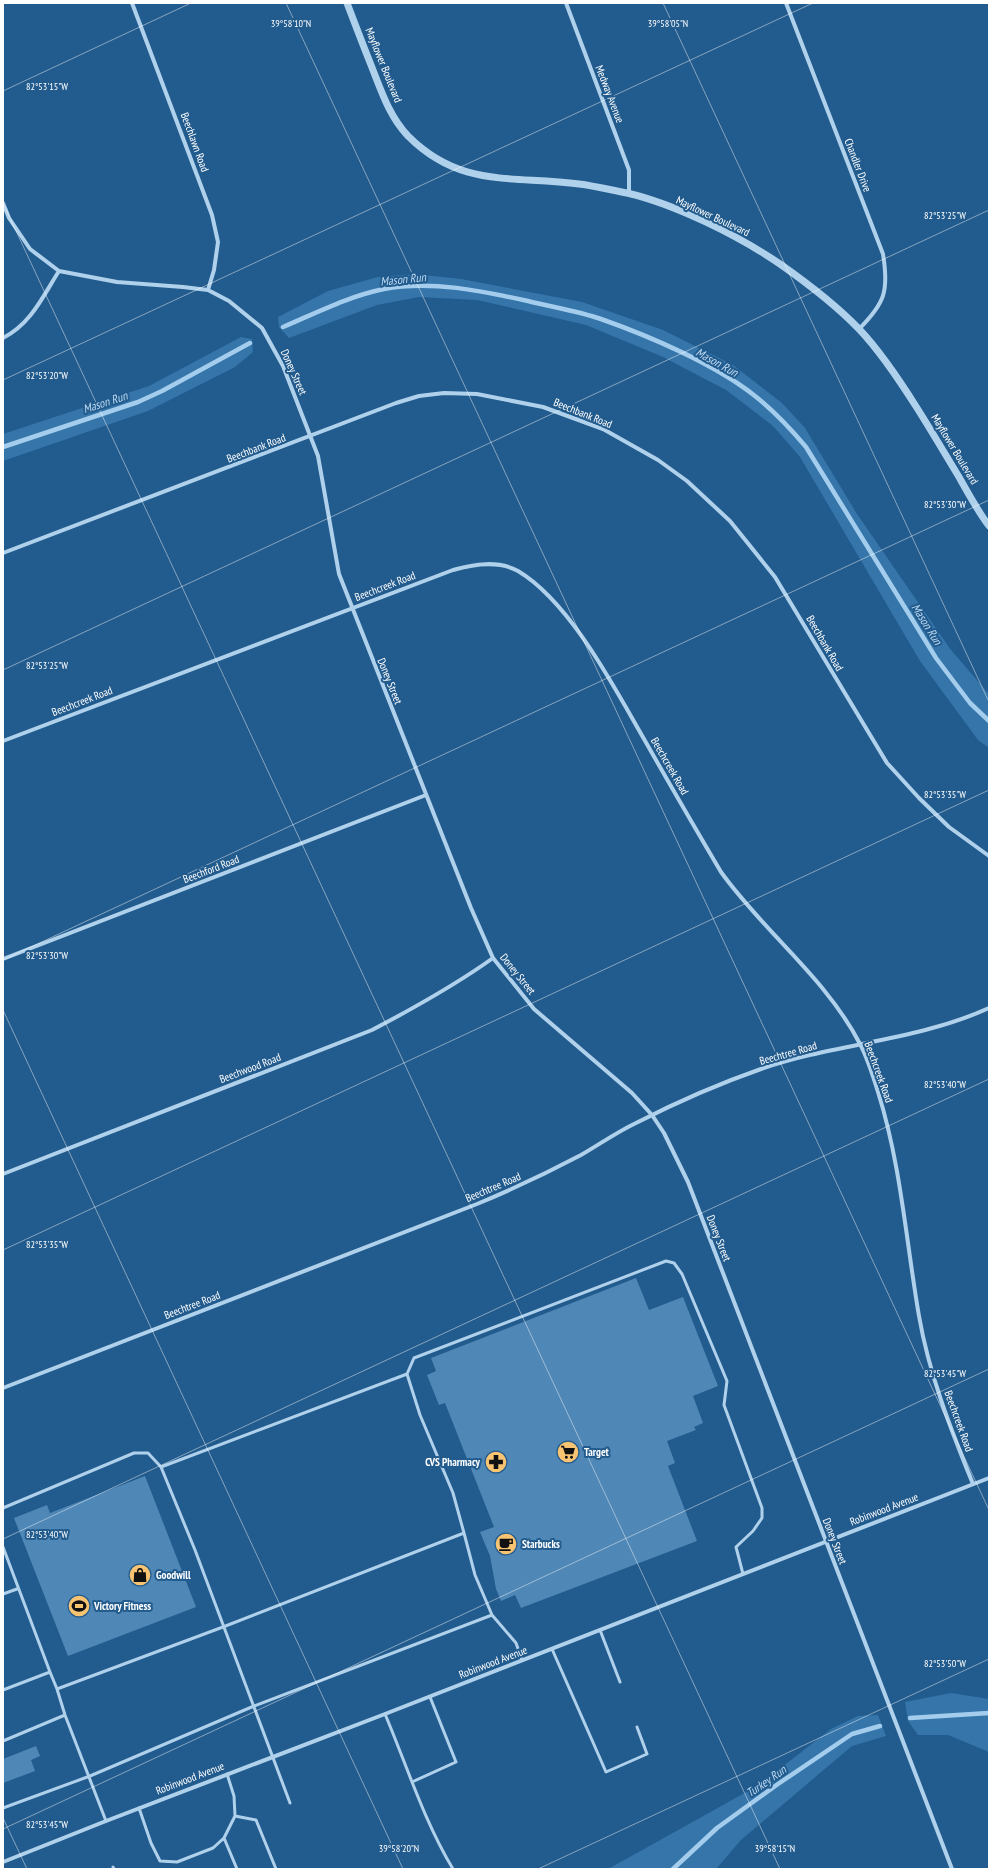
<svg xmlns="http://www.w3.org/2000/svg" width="992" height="1872" viewBox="0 0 992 1872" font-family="'PT Sans Narrow',sans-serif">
  <rect width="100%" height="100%" fill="#225b8d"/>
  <path fill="#3575aa" d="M414,274l47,5 121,23 81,28 70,35 49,38 23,25 52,86 94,136 38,44v54l-11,-8 -58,-79 -120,-204 -27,-31 -47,-36 -63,-33 -77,-32 -109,-25 -58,-3 -42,8 -88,33 -10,-11 -1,-10 50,-26 50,-14z
    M241,337l11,2 1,13 -18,15 -87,44 -145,50v-27l146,-48z
    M951,1693l38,6v53l-41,-17h-30l-10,-14 -3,-19z
    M878,1715l8,21 -34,10 -111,94 -25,29h-108l151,-84 72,-56 27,-13z"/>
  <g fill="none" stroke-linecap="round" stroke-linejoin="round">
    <path stroke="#a4cded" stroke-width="4.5" d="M283,327c33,-14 66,-31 101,-38 47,-9 98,2 144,12 24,6 50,10 73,18 48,17 114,45 154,77 19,15 35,32 51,51l130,211 34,45 19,18
      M3,447l135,-45 24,-11 88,-48
      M910,1718l79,-5
      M673,1869l44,-41 61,-44 74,-50 28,-8"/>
  </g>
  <path fill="#4f87b6" d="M636,1278l13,32 34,-13 35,89 -25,10 10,27 -9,4 2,3 -29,11 8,22 -7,3 29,75 -176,67 -6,-13 -14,6 -5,-12 -6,-33 -10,-24 14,-5 -49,-124 -6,2 -12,-30 9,-4 -5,-13z
    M145,1476l51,131 -128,49 -54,-138 33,-13 3,8z
    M36,1746l4,10 -9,4 4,11 -32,12v-24z"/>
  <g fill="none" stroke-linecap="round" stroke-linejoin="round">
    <path stroke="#b0d1eb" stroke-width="3" d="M3,1508l131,-55h14l13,14
      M464,1533l-11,-40 -33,-78 -13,-41 7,-16 252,-97 8,2 8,11 45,107 -3,24 38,103v10l-9,13 -17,16 7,27
      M3,1547l47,125
      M3,1594l14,-5
      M600,1630l20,52
      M552,1649l54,123 41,-18 -10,-27
      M3,1690l47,-18 7,17
      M385,1714c22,52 39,107 68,155
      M3,1741l62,-26
      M412,1782l44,-20 -26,-65
      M290,1803l-95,-253 -34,-83 246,-93
      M3,1808l87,-32 164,-70 238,-91
      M139,1808l12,35 9,18 17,1 36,-14 11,-10 11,-22 -1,-20 -7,-22
      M235,1816l21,4 20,49
      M106,1821l-41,-106 -8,-26 166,-62 241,-94 11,42 17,40 24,28 6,17
      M224,1838l13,31
      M113,1867l1,2"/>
    <path stroke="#b0d1eb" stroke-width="4" d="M132,3l80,212 6,27 -4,28 -6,20
      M566,3l63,167v24
      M786,3l97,251c6,37 2,49 -24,75
      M3,203l6,15 21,31 29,22 58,11 66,5 25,3 21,11 33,27 21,38 35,90 21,118 132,334 22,50 41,51 98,84 20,22 12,18 24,49 264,687
      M3,338c28,-14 40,-42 56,-67
      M3,553l393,-150 23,-7 25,-3 33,1 66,13 60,22 55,31 29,21 43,40 45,56 112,186 32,35 30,29 40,29
      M3,741l450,-171c21,-6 45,-10 65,1 52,31 96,116 126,168 25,44 51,89 77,133 43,60 105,106 139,172 8,15 13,32 18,48 23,73 28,149 41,224 10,58 32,114 54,168
      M3,959l423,-164
      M3,1174l369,-144c42,-22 82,-44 121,-72
      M3,1388l474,-184c36,-15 70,-31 104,-49 19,-11 36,-23 55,-32 41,-21 82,-39 125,-54 75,-26 156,-28 228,-61
      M3,1862l103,-41 279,-107 604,-236"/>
    <path stroke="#b0d1eb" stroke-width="7" d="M347,3c8,21 16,42 24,62 10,25 18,51 37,71 53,53 105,39 171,48 16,2 32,6 48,9 48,11 112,43 153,71 27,19 56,41 79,65 22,23 41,52 58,79 14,22 28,46 42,69 9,16 18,33 30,49"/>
  </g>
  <path fill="none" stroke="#fff" stroke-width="1" stroke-opacity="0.45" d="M286,3l703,1507M663,3l326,699M3,91l188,-88M3,203l777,1666M3,380l810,-377M3,670l986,-460M3,960l986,-460M3,1010l400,859M3,1250l986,-460M3,1539l986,-460M3,1818l24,51M3,1829l986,-460M538,1869l451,-210"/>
  <defs>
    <g id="supermarket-disc" transform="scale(1.15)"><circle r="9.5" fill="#f8c472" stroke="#225b8d"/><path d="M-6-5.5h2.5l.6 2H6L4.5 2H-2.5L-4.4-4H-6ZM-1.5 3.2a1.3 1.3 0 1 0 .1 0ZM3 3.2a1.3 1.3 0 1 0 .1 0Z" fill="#111"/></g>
    <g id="pharmacy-disc" transform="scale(1.15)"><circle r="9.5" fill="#f8c472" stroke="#225b8d"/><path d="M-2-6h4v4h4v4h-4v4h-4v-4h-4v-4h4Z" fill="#111"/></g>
    <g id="cafe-disc" transform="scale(1.15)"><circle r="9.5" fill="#f8c472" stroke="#225b8d"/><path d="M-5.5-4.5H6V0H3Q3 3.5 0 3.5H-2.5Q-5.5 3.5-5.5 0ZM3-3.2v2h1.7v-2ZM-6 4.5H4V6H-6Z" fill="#111"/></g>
    <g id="shop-disc" transform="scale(1.15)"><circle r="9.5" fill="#f8c472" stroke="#225b8d"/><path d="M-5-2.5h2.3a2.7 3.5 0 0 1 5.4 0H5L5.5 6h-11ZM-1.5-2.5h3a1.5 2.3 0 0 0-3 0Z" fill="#111"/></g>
    <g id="stadium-disc" transform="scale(1.15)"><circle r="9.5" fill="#f8c472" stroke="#225b8d"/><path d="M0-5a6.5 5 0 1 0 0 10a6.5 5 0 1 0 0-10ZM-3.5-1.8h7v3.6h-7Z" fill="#111"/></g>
  </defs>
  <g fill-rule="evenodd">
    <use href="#supermarket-disc" x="568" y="1452"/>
    <use href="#pharmacy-disc" x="496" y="1462"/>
    <use href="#cafe-disc" x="506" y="1544"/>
    <use href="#shop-disc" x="140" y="1575"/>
    <use href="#stadium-disc" x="79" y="1606"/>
  </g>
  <g text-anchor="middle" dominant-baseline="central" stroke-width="4" stroke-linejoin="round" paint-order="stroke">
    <g font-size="11" fill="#fff" stroke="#225b8d">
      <text transform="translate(384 65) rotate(68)">Mayflower Boulevard</text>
      <text transform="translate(610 94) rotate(69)">Medway Avenue</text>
      <text transform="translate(195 142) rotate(70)">Beechlawn Road</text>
      <text transform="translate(858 165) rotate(69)">Chandler Drive</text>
      <text transform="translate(713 216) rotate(25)">Mayflower Boulevard</text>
      <text transform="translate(294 372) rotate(66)">Doney Street</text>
      <text transform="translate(583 413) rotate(22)">Beechbank Road</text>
      <text transform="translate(256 448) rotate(-21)">Beechbank Road</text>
      <text transform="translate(955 449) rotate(59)">Mayflower Boulevard</text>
      <text transform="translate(385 586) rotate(-21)">Beechcreek Road</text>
      <text transform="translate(825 643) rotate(60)">Beechbank Road</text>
      <text transform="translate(390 681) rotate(68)">Doney Street</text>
      <text transform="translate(82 701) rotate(-21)">Beechcreek Road</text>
      <text transform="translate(670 766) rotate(60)">Beechcreek Road</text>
      <text transform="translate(211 869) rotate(-21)">Beechford Road</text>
      <text transform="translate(518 974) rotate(51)">Doney Street</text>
      <text transform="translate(788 1053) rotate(-16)">Beechtree Road</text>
      <text transform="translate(250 1068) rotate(-21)">Beechwood Road</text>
      <text transform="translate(879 1072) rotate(70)">Beechcreek Road</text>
      <text transform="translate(493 1187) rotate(-23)">Beechtree Road</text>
      <text transform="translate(719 1238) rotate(69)">Doney Street</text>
      <text transform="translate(192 1305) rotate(-21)">Beechtree Road</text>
      <text transform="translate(959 1421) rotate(70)">Beechcreek Road</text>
      <text transform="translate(884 1509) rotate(-21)">Robinwood Avenue</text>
      <text transform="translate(835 1541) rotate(69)">Doney Street</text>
      <text transform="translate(493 1662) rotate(-21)">Robinwood Avenue</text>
      <text transform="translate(190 1778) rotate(-21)">Robinwood Avenue</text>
    </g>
    <g font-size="11" font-weight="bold" fill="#fff" stroke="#225b8d" text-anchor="start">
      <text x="584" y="1452">Target</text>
      <text x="480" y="1462" text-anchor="end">CVS Pharmacy</text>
      <text x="522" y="1544">Starbucks</text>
      <text x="156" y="1575">Goodwill</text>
      <text x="94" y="1606">Victory Fitness</text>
    </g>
    <g font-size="12" font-style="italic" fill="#bcdaf3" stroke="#225b8d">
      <text transform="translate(403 279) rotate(-6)">Mason Run</text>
      <text transform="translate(717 362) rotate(29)">Mason Run</text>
      <text transform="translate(105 402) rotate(-18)">Mason Run</text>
      <text transform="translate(927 624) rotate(58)">Mason Run</text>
      <text transform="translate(766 1781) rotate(-35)">Turkey Run</text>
    </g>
  </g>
  <g font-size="10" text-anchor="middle" fill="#fff" stroke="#225b8d" stroke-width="4" stroke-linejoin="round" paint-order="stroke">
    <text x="291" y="27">39°58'10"N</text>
    <text x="668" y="27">39°58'05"N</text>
    <text x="47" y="90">82°53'15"W</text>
    <text x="945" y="219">82°53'25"W</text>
    <text x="47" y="379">82°53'20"W</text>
    <text x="945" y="508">82°53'30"W</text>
    <text x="47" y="669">82°53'25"W</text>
    <text x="945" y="798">82°53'35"W</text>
    <text x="47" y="959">82°53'30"W</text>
    <text x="945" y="1088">82°53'40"W</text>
    <text x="47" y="1248">82°53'35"W</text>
    <text x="945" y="1377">82°53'45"W</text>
    <text x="47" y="1538">82°53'40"W</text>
    <text x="945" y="1667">82°53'50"W</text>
    <text x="47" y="1828">82°53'45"W</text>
    <text x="399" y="1852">39°58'20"N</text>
    <text x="775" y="1852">39°58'15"N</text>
  </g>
  <rect width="992" height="1872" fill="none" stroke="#ffffff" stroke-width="8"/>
</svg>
